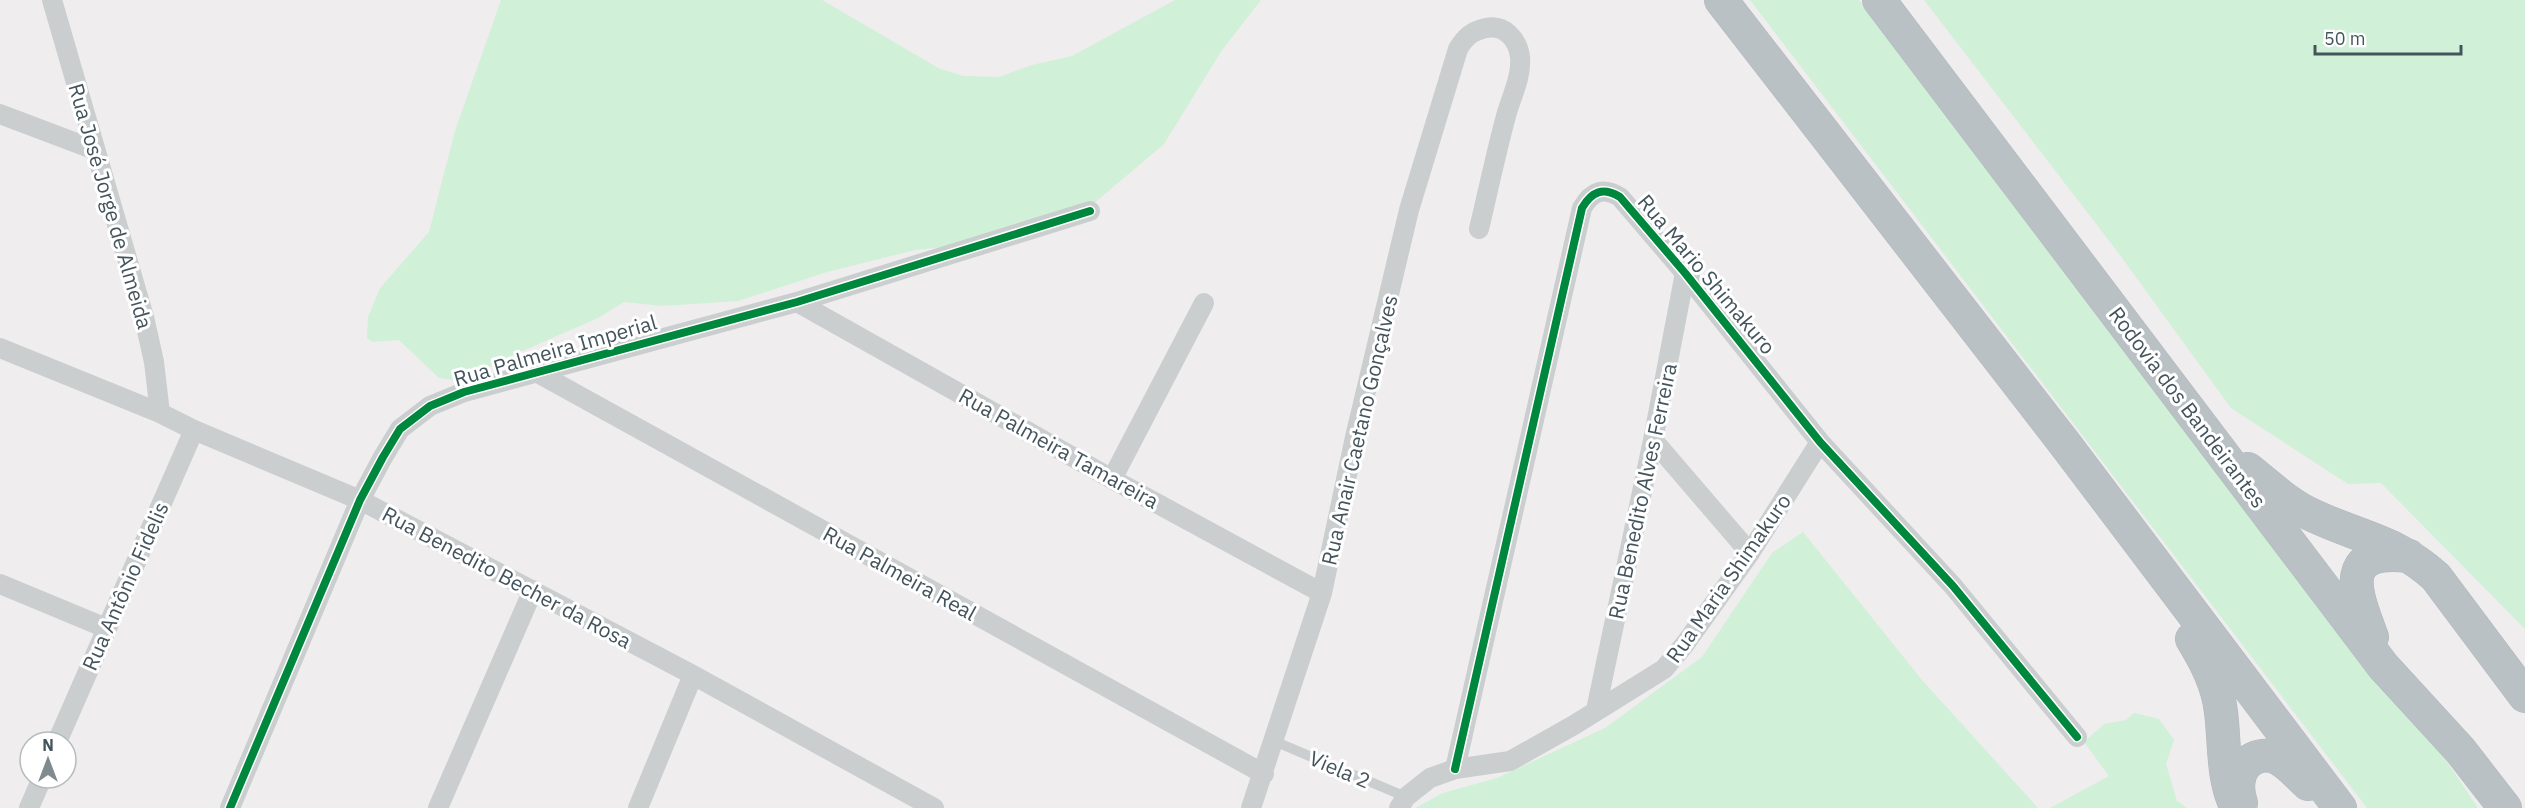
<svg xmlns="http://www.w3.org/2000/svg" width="2525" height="808" viewBox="0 0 2525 808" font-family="'IBM Plex Sans',sans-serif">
  <rect width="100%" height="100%" fill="#efedee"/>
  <path fill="#d0f0d7" d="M501,0h321l118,69 24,7 35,1 33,-12 40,-9 103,-56h86l-39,50 -58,94 -78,66 -69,29 -102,11 -88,22 -89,29 -76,5 -38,-4 -26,16 -101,44 -28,20 -30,-4 -40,-38 -26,2 -6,-4 1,-21 12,-29 49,-56 26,-101z
    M1750,0h109l170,217 204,279 96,111 54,59 95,142h-111z
    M1924,0h601v629l-144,-146 -33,1 -117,-76 -114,-157z
    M1803,532l119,148 116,128h-623l28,-15 54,-15 108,-50 97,-71 70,-104z
    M2134,713l25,6 15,21 -8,24 11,37 10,7h-137l59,-32 -25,-34 20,-18 22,-4z"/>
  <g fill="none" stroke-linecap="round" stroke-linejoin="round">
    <g stroke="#b2b9be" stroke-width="34">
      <path id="motorway" d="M1721,0l344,444 275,364
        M1879,0l504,666 77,84 45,58
        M2248,469c20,16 41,36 64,46 46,22 85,26 124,62l89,119
        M2372,637c-17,-45 -35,-89 37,-81
        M2192,639c14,23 26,46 29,73 4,31 1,68 16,96
        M2241,803c-2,-7 -4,-16 -2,-24 3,-19 23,-29 40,-20 10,5 20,17 29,25"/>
    </g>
    <path stroke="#cacecf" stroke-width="10" d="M1274,741l132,56"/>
    <path stroke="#cacecf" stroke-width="20" d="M52,0l92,317 10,45 6,51
      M0,114l95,36
      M797,302l315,177 210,114
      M0,348l160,65 34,17 166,70 333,175 241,133
      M536,372l728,402
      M1653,440l97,113
      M1112,479l92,-176
      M0,584l106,44
      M1596,710l57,-270 32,-167
      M57,742l137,-312
      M1455,769l127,-561c10,-17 21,-21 38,-11l65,76 135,169 133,144 124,151
      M29,808l13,-30
      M230,808l130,-308 23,-43 17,-28 30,-23 34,-14 333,-90 293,-91
      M438,808l95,-218
      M638,808l55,-133
      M1251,808l71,-215 33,-156 54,-227 49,-161c7,-12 14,-18 28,-21 19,-4 32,12 34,29 2,20 -9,40 -14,59 -10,37 -18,75 -27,113
      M1399,808l7,-11 24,-19 25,-9 55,-8 64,-36 90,-56 21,-25 65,-91 70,-111"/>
    <use href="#motorway" stroke="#b9c1c5" stroke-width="33"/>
    <g stroke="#fff" stroke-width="11">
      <path id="cycleway" d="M1455,769l127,-561c10,-17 21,-21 38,-11l65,76 135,169 133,144 124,151
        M230,808l130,-308 23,-43 17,-28 30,-23 34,-14 333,-90 293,-91"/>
    </g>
    <use href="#cycleway" stroke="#00873e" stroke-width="8"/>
  </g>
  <g text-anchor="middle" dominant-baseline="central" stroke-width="6" stroke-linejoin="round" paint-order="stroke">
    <g font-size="21" fill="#44545c" stroke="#fff">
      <text transform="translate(111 206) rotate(74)">Rua José Jorge de Almeida</text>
      <text transform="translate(1707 274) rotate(50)">Rua Mario Shimakuro</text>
      <text transform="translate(555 350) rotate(-16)">Rua Palmeira Imperial</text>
      <text transform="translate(2188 407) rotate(53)">Rodovia dos Bandeirantes</text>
      <text transform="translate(1359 430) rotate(-77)">Rua Anair Caetano Gonçalves</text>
      <text transform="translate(1059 448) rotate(29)">Rua Palmeira Tamareira</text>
      <text transform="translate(1642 491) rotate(-78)">Rua Benedito Alves Ferreira</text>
      <text transform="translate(900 573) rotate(29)">Rua Palmeira Real</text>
      <text transform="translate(507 577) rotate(28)">Rua Benedito Becher da Rosa</text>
      <text transform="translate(1728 578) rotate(-55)">Rua Maria Shimakuro</text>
      <text transform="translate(125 586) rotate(-66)">Rua Antônio Fidelis</text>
      <text transform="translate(1340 769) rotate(23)">Viela 2</text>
    </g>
  </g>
  <g transform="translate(48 760)"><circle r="28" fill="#ffffff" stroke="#b4bbbe" stroke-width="1.5"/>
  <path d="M0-4.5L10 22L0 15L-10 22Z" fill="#808a8f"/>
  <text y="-9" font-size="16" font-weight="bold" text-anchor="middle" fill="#44545c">N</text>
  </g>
  <path d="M2315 45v9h146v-9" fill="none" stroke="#44545c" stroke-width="3"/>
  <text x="2324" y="45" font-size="18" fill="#44545c" stroke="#ffffff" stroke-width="4.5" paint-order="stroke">50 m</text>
</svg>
